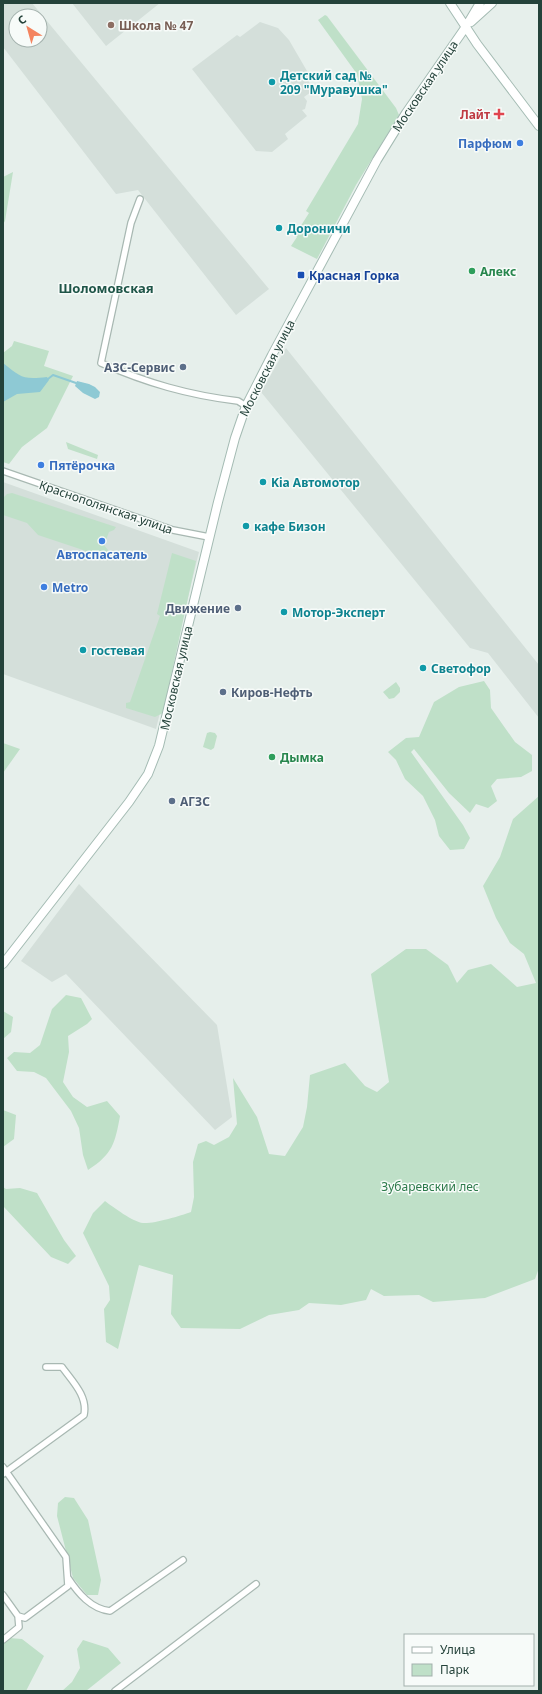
<svg xmlns="http://www.w3.org/2000/svg" width="542" height="1694" viewBox="0 0 542 1694" font-family="'Noto Sans',sans-serif">
  <rect width="100%" height="100%" fill="#e6efeb"/>
  <path fill="#d4dfda" fill-rule="evenodd" d="M3,3h29l237,286 -33,26 -98,-125 -22,4 -113,-147zM16,16h24v24h-24z
    M72,3h88l-54,43z
    M260,22l18,6 11,12 18,31 4,21 -7,5 3,4 -2,8 -3,1 5,6 -22,18 3,5 -16,13 -16,-1 -64,-82 45,-34 3,2z
    M286,348l253,317v53l-51,-65 -18,-5 -209,-256z
    M3,482l196,70 -43,177 -153,-55z
    M79,884l138,141 15,92 -17,13 -149,-156 -14,8 -31,-21z"/>
  <path fill="#bfe0c8" d="M325,15l2,1 69,92 3,7 -43,70 -39,74 -26,-13 6,-9 -2,-2 14,-22 -3,-2 52,-87 4,-25 -5,-25 -39,-54z
    M13,172l-8,49 -2,3v-47z
    M14,341l35,10 -5,15 29,10 -26,52 -25,19 -13,17 -6,-2v-109l9,-7z
    M66,442l32,13 -1,4 -29,-10z
    M12,493l104,34 -2,3 -5,2 -5,13 4,5 -2,3 -8,2 -60,-20 -11,-12 -24,-8v-17l4,-4z
    M172,553l24,8 -33,152 -8,4 -29,-9v-5l4,-1 30,-86 -3,-2z
    M484,681l6,9 1,18 24,34 17,13v16l-11,6 -24,2 -6,7 6,15 -9,7 -12,-4 -6,9 -21,-20 -35,-44 -3,3 52,73 7,13 -6,11 -14,1 -11,-14 -4,-16 -12,-24 -18,-17 -9,-19 -8,-8 18,-14 13,-1 15,-35 25,-15z
    M396,682l4,6v4l-6,6 -5,1 -6,-7z
    M210,732l5,1 2,3 -3,12 -3,2 -8,-3 4,-14z
    M3,743l17,6 -17,24z
    M539,796v472l-4,11 -50,19 -52,4 -14,-7 -35,1 -13,-7 -5,11 -25,5 -32,-2 -10,7 -30,5 -29,14 -59,-1 -10,-14 2,-39 -34,-10 -21,84 -12,-7 -2,-33 6,-9 -1,-14 -26,-53 10,-20 12,-12c8,6 28,21 38,22 10,1 37,-7 48,-11l3,-15 -1,-35 5,-18 8,-3 8,4 15,-8 8,-13 -4,-46 24,39 12,37 16,2 18,-29 4,-20 3,-32 35,-12 20,23 12,6 12,-10 -18,-108 35,-25h20l22,16 9,18 11,-13 23,-6 26,23 19,-4 -12,-29 -14,-11 -14,-25 -13,-32 17,-29 13,-38z
    M66,995l15,3 11,21 -5,5 -19,12 1,16 -6,30 10,15 14,10 20,-6 13,15c-5,27 -7,38 -32,54l-5,-15 -4,-27 -8,-17 -25,-33 -12,-6 -17,-1 -10,-13 7,-6 16,1 10,-8 12,-36z
    M3,1011l10,6 -2,15 -8,7z
    M3,1110l13,5 -2,24 -11,8z
    M3,1187l3,2 14,-1 17,5 27,47 12,16 -8,8 -17,-7 -48,-51z
    M65,1497l9,1 14,22 13,60 -3,15h-11l-14,-17 -16,-62 1,-13z
    M9,1638l13,1 22,17 -18,35h-23v-52z
    M83,1640l25,8 13,15 -35,28h-24l10,-9 8,-14 -3,-19z"/>
  <path fill="#8ec9d4" d="M3,363c18,14 19,17 44,14l2,3 -9,12 -23,2 -14,8z
    M77,381l12,3 6,3 5,5 -1,5 -4,2 -12,-6 -8,-7z"/>
  <g fill="none" stroke-linecap="round" stroke-linejoin="round">
    <path stroke="#8ec9d4" stroke-width="2" d="M48,379l5,-4 23,8"/>
    <g stroke="#a8b8b2" stroke-width="8">
      <path id="minor" d="M140,199l-9,24 -30,140c46,20 87,32 137,38l8,5
        M3,471l170,59 36,7
        M3,1467l63,90 2,29 -43,32 -7,-2
        M3,1474l81,-59c4,-19 -12,-34 -22,-48h-16
        M68,1578c10,15 23,31 42,33l73,-51
        M3,1595l15,21 1,11 -16,13
        M115,1691l141,-107"/>
    </g>
    <g stroke="#a4bbb3" stroke-width="10">
      <path id="secondary" d="M450,3l27,41 62,82
        M471,22l21,-19
        M3,964l126,-162 19,-28 11,-28 59,-244 17,-64 11,-32 26,-51 105,-195 29,-47 59,-85 15,-25"/>
    </g>
    <use href="#minor" stroke="#fff" stroke-width="5.5"/>
    <use href="#secondary" stroke="#fff" stroke-width="8"/>
  </g>
  <circle fill="#8d6e63" stroke="#f7fbf9" stroke-width="1.5" cx="111" cy="25" r="4"/>
  <g fill="#0f9aa8" stroke="#f7fbf9" stroke-width="1.5">
    <circle cx="272" cy="82" r="4"/>
    <circle cx="279" cy="228" r="4"/>
    <circle cx="263" cy="482" r="4"/>
    <circle cx="246" cy="526" r="4"/>
    <circle cx="284" cy="612" r="4"/>
    <circle cx="83" cy="650" r="4"/>
    <circle cx="423" cy="668" r="4"/>
  </g>
  <path fill="#e0444e" stroke="#f7fbf9" stroke-width="1.5" d="M497 108h4v4h4v4h-4v4h-4v-4h-4v-4h4z"/>
  <g fill="#3f7fe0" stroke="#f7fbf9" stroke-width="1.5">
    <circle cx="520" cy="143" r="4"/>
    <circle cx="41" cy="465" r="4"/>
    <circle cx="102" cy="541" r="4"/>
    <circle cx="44" cy="587" r="4"/>
  </g>
  <g fill="#2e9e5b" stroke="#f7fbf9" stroke-width="1.5">
    <circle cx="472" cy="271" r="4"/>
    <circle cx="272" cy="757" r="4"/>
  </g>
  <rect fill="#1a4fb4" stroke="#f7fbf9" stroke-width="1.5" x="297" y="271" width="8" height="8" rx="2"/>
  <g fill="#5c6f8a" stroke="#f7fbf9" stroke-width="1.5">
    <circle cx="183" cy="367" r="4"/>
    <circle cx="238" cy="608" r="4"/>
    <circle cx="223" cy="692" r="4"/>
    <circle cx="172" cy="801" r="4"/>
  </g>
  <g text-anchor="middle" dominant-baseline="central" stroke-width="3" stroke-linejoin="round" paint-order="stroke">
    <g font-size="12" font-weight="bold" fill="#785e54" stroke="#f7fbf9" text-anchor="start">
      <text x="119" y="25">Школа № 47</text>
    </g>
    <g font-size="12" font-weight="bold" fill="#0d838f" stroke="#f7fbf9" text-anchor="start">
      <text x="280" y="75">Детский сад №<tspan x="280" dy="14">209 "Муравушка"</tspan></text>
      <text x="287" y="228">Дороничи</text>
      <text x="271" y="482">Kia Автомотор</text>
      <text x="254" y="526">кафе Бизон</text>
      <text x="292" y="612">Мотор-Эксперт</text>
      <text x="91" y="650">гостевая</text>
      <text x="431" y="668">Светофор</text>
    </g>
    <g font-size="12" fill="#24423a" stroke="#f7fbf9">
      <text transform="translate(425 86) rotate(-56)">Московская улица</text>
      <text transform="translate(267 368) rotate(-63)">Московская улица</text>
      <text transform="translate(106 507) rotate(19)">Краснополянская улица</text>
      <text transform="translate(176 678) rotate(-77)">Московская улица</text>
    </g>
    <g font-size="12" font-weight="bold" fill="#be3a42" stroke="#f7fbf9" text-anchor="end">
      <text x="490" y="114">Лайт</text>
    </g>
    <g font-size="12" font-weight="bold" fill="#366cbe" stroke="#f7fbf9" text-anchor="start">
      <text x="512" y="143" text-anchor="end">Парфюм</text>
      <text x="49" y="465">Пятёрочка</text>
      <text x="102" y="554" text-anchor="middle">Автоспасатель</text>
      <text x="52" y="587">Metro</text>
    </g>
    <g font-size="12" font-weight="bold" fill="#27864d" stroke="#f7fbf9" text-anchor="start">
      <text x="480" y="271">Алекс</text>
      <text x="280" y="757">Дымка</text>
    </g>
    <g font-size="12" font-weight="bold" fill="#164399" stroke="#f7fbf9" text-anchor="start">
      <text x="309" y="275">Красная Горка</text>
    </g>
    <g font-size="12" font-weight="bold" fill="#4e5e75" stroke="#f7fbf9" text-anchor="end">
      <text x="175" y="367">АЗС-Сервис</text>
      <text x="230" y="608">Движение</text>
      <text x="231" y="692" text-anchor="start">Киров-Нефть</text>
      <text x="180" y="801" text-anchor="start">АГЗС</text>
    </g>
    <g font-size="12" fill="#2d7a4b" stroke="#f7fbf9">
      <text x="430" y="1186">Зубаревский лес</text>
    </g>
    <g font-size="13" font-weight="bold" fill="#1f5548" stroke="#f7fbf9">
      <text x="106" y="288">Шоломовская</text>
    </g>
  </g>
  <rect width="542" height="1694" fill="none" stroke="#24423a" stroke-width="8"/>
  <rect x="404" y="1634" width="130" height="52" fill="#f7fbf9" stroke="#a3b1ad"/>
  <rect x="412" y="1647" width="20" height="6" fill="#ffffff" stroke="#a3b1ad"/>
  <text x="440" y="1654" font-size="12" fill="#24423a">Улица</text>
  <rect x="412" y="1664" width="20" height="12" fill="#bfe0c8" stroke="#a3b1ad"/>
  <text x="440" y="1674" font-size="12" fill="#24423a">Парк</text>
  <g transform="translate(28 28) rotate(323)"><circle r="19" fill="#f7fbf9" stroke="#a3b1ad"/>
  <path d="M0-3L7 15L0 10L-7 15Z" fill="#f4845f"/>
  <text y="-6" font-size="11" font-weight="bold" text-anchor="middle" fill="#24423a">С</text>
  </g>
</svg>
